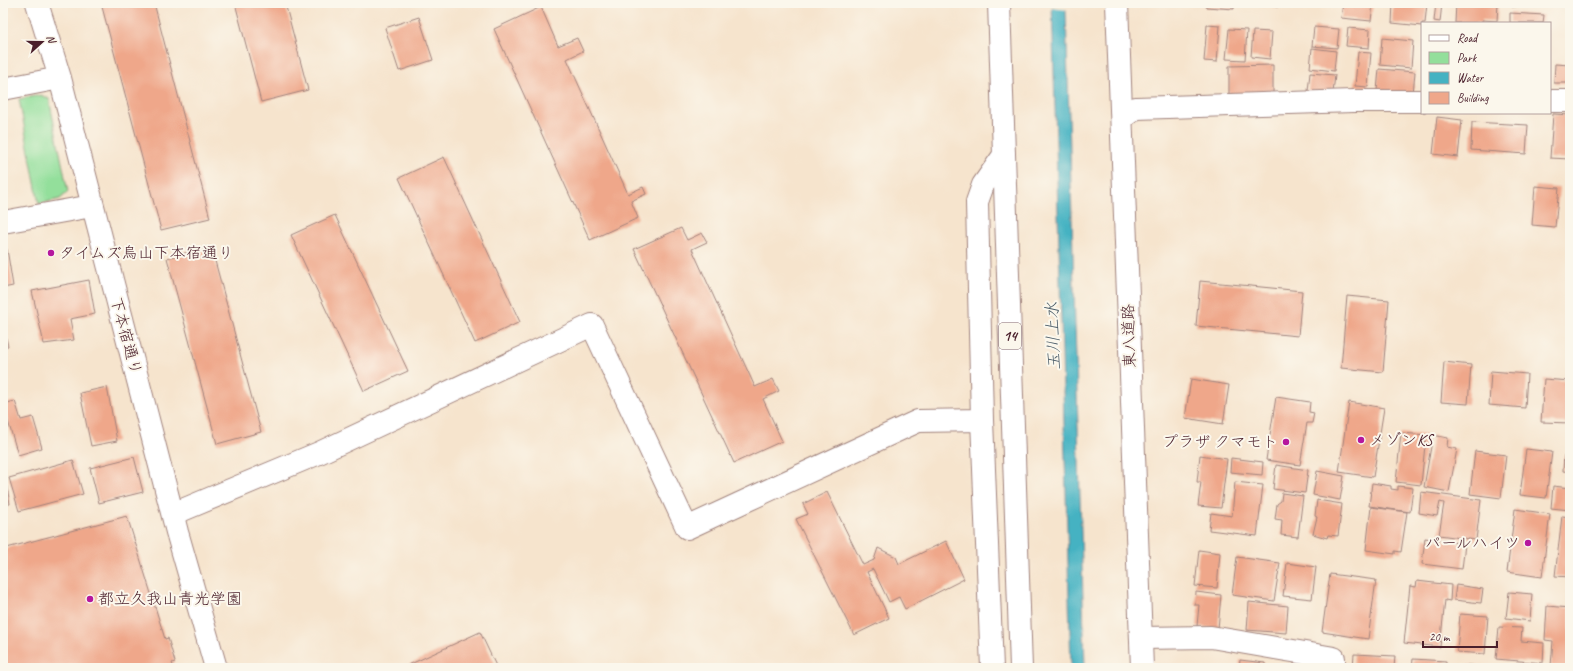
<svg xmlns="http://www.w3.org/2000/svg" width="1573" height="671" viewBox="0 0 1573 671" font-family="Caveat,'Klee One',sans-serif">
  <rect width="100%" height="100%" fill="#fbf7ec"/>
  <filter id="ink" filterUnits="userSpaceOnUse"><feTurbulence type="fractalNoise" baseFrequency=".025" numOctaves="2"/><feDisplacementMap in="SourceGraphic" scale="8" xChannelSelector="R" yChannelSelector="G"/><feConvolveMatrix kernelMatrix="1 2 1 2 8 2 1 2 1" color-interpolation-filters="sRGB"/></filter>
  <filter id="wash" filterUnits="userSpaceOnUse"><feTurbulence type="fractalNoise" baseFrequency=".012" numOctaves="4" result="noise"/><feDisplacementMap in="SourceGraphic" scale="16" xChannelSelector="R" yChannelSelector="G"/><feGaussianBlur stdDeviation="0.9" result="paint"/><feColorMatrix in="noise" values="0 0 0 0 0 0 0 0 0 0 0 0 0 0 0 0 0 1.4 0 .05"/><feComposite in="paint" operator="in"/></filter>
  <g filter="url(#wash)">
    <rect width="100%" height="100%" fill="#f6e4cd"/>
    <path fill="#93df9b" stroke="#6e7f63" d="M41,95l8,4 19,93 -8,7 -21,5 -20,-105z"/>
    <path fill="#45b2c2" stroke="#486876" d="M1052,3h13l1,9 19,656h-14z"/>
    <path fill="#f6e4cd" d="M1050,3h17l1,7 -17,-2z"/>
    <g id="blocks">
      <path fill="#efa78a" d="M101,3h53l56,215 -49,12z
        M235,3h50l23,87 -47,12z
        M1206,3h28v6l-28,-2z
        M1238,3h41l-1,4z
        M1343,3h30l-2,18 -30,-3z
        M1393,3h34l-2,20h-3v3l-30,-3z
        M1436,3h6l-2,19 -6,-1z
        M1456,3h42l-1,18 -15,-1v3h-27z
        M1511,3h39v1l-38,3z
        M541,7l17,39 19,-8 6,13 -16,8 61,135 15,-7 3,7 -15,7 7,17 -48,22 -96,-211z
        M1510,13l34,2 -1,8h-33z
        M419,17l14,43 -34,11 -14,-43z
        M1207,25l13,1 -3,36 -13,-1z
        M1314,27l25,2 -2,19 -25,-2z
        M1348,28l22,2 -1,18 -23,-2z
        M1229,29l18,1 -2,30 -19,-1z
        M1253,31l19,1 -2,27 -19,-2z
        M1382,38l31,3 -2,27 -31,-3z
        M1312,48l24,3 -2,20 -24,-3z
        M1358,52l13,1 -3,34 -13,-1z
        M1555,64l15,1v18h-16z
        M1273,65v32l-44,1v-32z
        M1379,69l36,3 -2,22 -36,-3z
        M1310,73l25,2 -2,18 -25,-2z
        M1553,114l17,1v44l-20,-1z
        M1437,117l25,3 -4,37 -25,-3z
        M1472,122l56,3 -2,29 -55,-4z
        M444,157l76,165 -45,21 -76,-165z
        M1535,186l24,2 -4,39 -23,-2z
        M335,215l73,156 -44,20 -73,-156z
        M681,228l6,12 15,-7 5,9 -15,7 63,138 18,-8 6,12 -16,8 19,42 -48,22 -100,-214z
        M211,246l50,186 -44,12 -50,-186z
        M7,249l6,37 -10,2v-38z
        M89,280l6,34 -25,5 4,21 -30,4 -12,-53z
        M1200,281l102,10 -4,45 -102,-10z
        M1347,296l42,4 -6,72 -42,-4z
        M3,325l5,21 -5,1z
        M1444,362l27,3 -3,39 -27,-2z
        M1491,371l36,3 -2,34 -36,-3z
        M1191,379l38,6 -6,39 -38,-6z
        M1544,379l26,2v42l-29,-1z
        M107,387l10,54 -26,5 -11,-53z
        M1276,397l34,5 -1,10 5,1 -2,10h-5l-7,42 -34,-5z
        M15,401l6,19 12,-3 9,31 -24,7 -15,-51z
        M1349,402l35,6 -11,69 -34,-5z
        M1401,433l25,2 -5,50 -25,-3z
        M1433,435l15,3 -1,9 10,2 -8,43 -25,-5z
        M1526,449l26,3 -6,46 -26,-3z
        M1475,451l31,4 -5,43 -31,-4z
        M1200,455l27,4 -6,49 -23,-2 3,-24h-4z
        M1564,455l6,1v16l-7,-1z
        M134,457l9,35 -44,11 -9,-35z
        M1231,458l32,4 -1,13 -32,-3z
        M73,460l10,34 -64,17 -10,-33z
        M1276,465l32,5 -3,23 -32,-4z
        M1317,471l27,5 -4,24 -27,-5z
        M1235,482l28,3 -6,51 -48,-6 2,-17 21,3z
        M1372,483l19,3v3l7,1v-4l15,2 -3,24 -41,-6z
        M1553,486l17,2v22l-19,-2z
        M7,487l3,17 -7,1v-17z
        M827,492l36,73 11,-5 4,-12 18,9 3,7 47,-23 18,38 -59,30 -6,-12 -10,5 -16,-33 -6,3 22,46 -35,17 -58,-116 12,-5 -5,-10z
        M1421,492l60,8 -5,40 -37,-5 5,-32 -4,-1 -3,14 -18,-3z
        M1282,493l21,3 -5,41 -17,-2 1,-15 -7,-1 2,-15 4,-3z
        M1317,500l25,4 -4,32 -10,-1 -1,3 -14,-4 4,-17 -2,-1z
        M1371,507l36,5 -6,40 -6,-1v3l-29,-4z
        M1515,509l35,5 -8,63 -35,-5z
        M127,516l38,123 3,-1 7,24 -3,1 2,5h-171v-119z
        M1562,516l8,1v60l-15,-1z
        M1425,538l40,6 -3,25 -40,-5z
        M1199,550l21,3 -3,35 -22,-2z
        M1237,557l43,6 -6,38 -42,-6z
        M1287,563l29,4 -4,32 -29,-3z
        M1330,574l46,6 -8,59 -46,-7z
        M1417,581l34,4 -1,16 -5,-1 -5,47 -36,-4 6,-57 6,1z
        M1456,585l27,4 -2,14 -27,-3z
        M1196,592l25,3 -3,34 -21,-3 2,-21h-4z
        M1509,592l23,2 -2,27 -24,-3z
        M1249,602l39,4 -2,27 -39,-3z
        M1547,606l23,2v59l-19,-1 2,-25 -8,-1z
        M1460,614l28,2 -3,38 -28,-2z
        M1499,627l23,1 -1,13 23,2 -1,20 -47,-4z
        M480,632l17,36h-95z
        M1354,654l41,2 -1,12h-41z
        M1413,659l33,2v7h-34z
        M1240,660l25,3v5h-26z
        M1294,661l25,2v5h-25z
        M1467,665l32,2v1h-32z"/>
    </g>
  </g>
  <g filter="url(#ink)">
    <use href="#blocks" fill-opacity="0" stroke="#a0827c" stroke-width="1"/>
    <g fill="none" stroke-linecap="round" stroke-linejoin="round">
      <g stroke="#a0827c" stroke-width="24">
        <path id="minor" d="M37,3l23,75 117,454 39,136
          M3,89l57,-11
          M1550,101h20
          M1122,118l14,-10 218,-7h68
          M3,222l89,-16
          M173,514l146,-61 273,-128 95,203 231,-107 64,-1
          M1141,638l70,-1 123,21v10
          M992,668l-10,-248 -5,-218 6,-17 21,-30"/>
      </g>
      <g stroke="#a0827c" stroke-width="24">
        <path id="major" d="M999,3l22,665
          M1117,3l25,665"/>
      </g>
      <use href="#minor" stroke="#fff" stroke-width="22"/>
      <use href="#major" stroke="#fff" stroke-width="22"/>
    </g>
  </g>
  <g fill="#b5179e" stroke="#fbf7ec" stroke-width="1.5">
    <circle cx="51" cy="253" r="4"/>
    <circle cx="1361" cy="440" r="4"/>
    <circle cx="1286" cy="442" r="4"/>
    <circle cx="1528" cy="543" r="4"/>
    <circle cx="90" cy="599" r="4"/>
  </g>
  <g text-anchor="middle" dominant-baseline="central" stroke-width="4" stroke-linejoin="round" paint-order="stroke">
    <rect fill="#fbf7ec" stroke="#7f6065" stroke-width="1" x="999" y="323" width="22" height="26" rx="3"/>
    <g font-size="15" font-weight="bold" fill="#4a1f2b">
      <text x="1010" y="336">14</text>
    </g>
    <g font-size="16" fill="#4a1f2b" stroke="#fbf7ec" text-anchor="start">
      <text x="59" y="253">タイムズ烏山下本宿通り</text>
      <text x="1369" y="440">メゾンKS</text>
      <text x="1278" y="442" text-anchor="end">プラザ クマモト</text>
      <text x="1520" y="543" text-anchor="end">パールハイツ</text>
      <text x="98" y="599">都立久我山青光学園</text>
    </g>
    <g font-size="16" fill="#4a1f2b" stroke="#fbf7ec">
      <text transform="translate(126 336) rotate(75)">下本宿通り</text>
      <text transform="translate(1129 336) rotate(-92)">東八道路</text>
    </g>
    <g font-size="17" font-style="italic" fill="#485a67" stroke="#fbf7ec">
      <text transform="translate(1053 336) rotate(-92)">玉川上水</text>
    </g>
  </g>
  <rect width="1573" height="671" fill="none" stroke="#fbf7ec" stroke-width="16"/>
  <rect x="1421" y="22" width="130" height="92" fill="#fbf7ec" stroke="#b4a19f"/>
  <rect x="1429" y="35" width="20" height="6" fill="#ffffff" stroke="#b4a19f"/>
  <text x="1457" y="42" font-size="12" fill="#4a1f2b">Road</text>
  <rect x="1429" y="52" width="20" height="12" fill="#93df9b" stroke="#b4a19f"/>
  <text x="1457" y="62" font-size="12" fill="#4a1f2b">Park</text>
  <rect x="1429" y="72" width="20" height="12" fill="#45b2c2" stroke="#b4a19f"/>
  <text x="1457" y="82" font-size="12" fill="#4a1f2b">Water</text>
  <rect x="1429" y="92" width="20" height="12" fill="#efa78a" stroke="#b4a19f"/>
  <text x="1457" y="102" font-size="12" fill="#4a1f2b">Building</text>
  <g transform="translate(42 42) rotate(69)" stroke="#fbf7ec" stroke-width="3" paint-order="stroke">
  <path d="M0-3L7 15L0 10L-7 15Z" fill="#4a1f2b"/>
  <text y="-6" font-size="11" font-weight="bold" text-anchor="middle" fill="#4a1f2b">N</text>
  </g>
  <path d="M1423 641v6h74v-6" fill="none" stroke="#4a1f2b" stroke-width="2"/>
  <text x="1429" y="641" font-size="12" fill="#4a1f2b" stroke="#fbf7ec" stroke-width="3" paint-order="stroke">20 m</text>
</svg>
